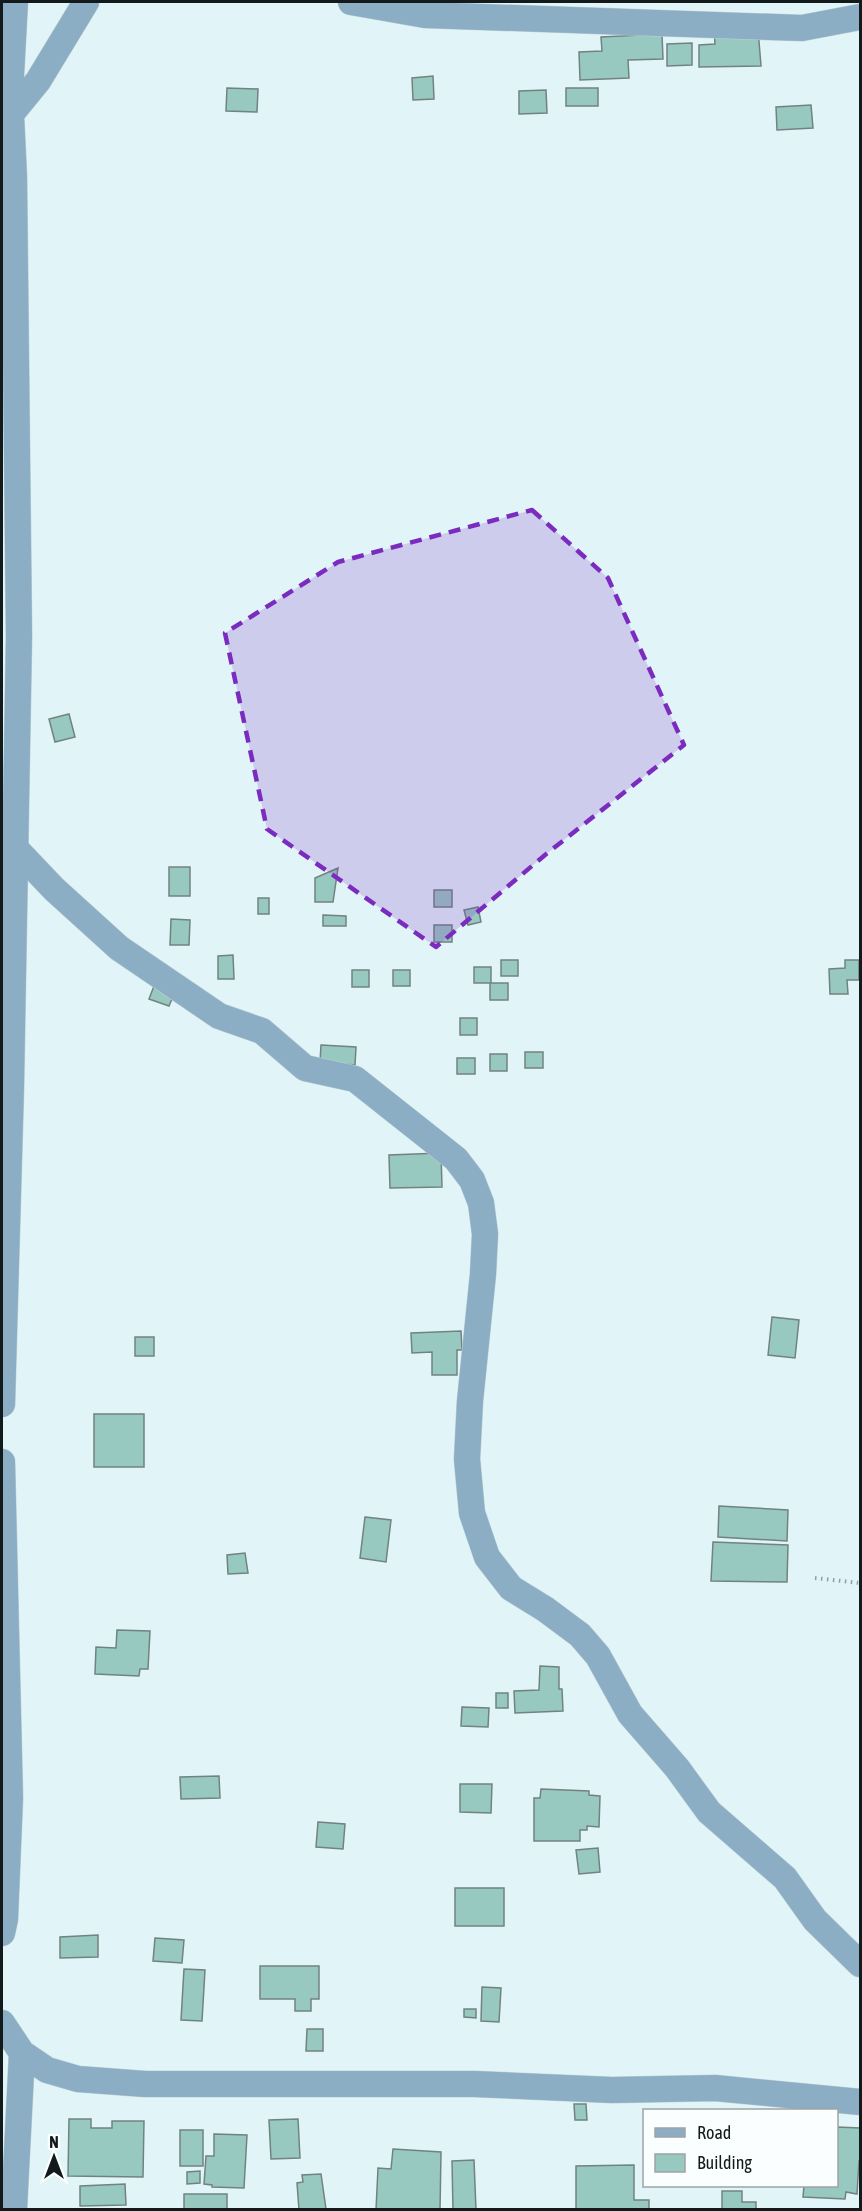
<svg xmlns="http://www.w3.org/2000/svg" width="862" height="2211" viewBox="0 0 862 2211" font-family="'Asap Condensed',sans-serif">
  <rect width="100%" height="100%" fill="#e1f4f8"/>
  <path fill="#98c9c1" stroke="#718380" stroke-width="1.5" d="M758,29l3,37 -62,1v-22l16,-1 -1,-14z
    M662,34l1,25 -35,1 1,18 -49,2 -1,-28 23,-1 -1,-14z
    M692,43v22l-25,1v-22z
    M433,76l1,23 -21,1 -1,-22z
    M227,88l31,1 -1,23 -31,-1z
    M566,88h32v18h-32z
    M546,90l1,23 -28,1v-23z
    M811,105l2,23 -36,2 -1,-23z
    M69,714l6,23 -20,5 -6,-23z
    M169,867h21v29h-21z
    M338,868l-5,34h-18v-24z
    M434,890h18v17h-18z
    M258,898h11v16h-11z
    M478,907l3,15 -13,3 -4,-15z
    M323,915l23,1v10h-23z
    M171,919l19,1 -1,25h-19z
    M434,925h18v17h-18z
    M233,955l1,24h-16v-23z
    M501,960h17v16h-17z
    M845,960h14v20h-12l1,14h-18l-1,-25 16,-1z
    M474,967h17v16h-17z
    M352,970h17v17h-17z
    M393,970h17v16h-17z
    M490,983h18v17h-18z
    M154,986l20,8 -5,12 -20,-7z
    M460,1018h17v17h-17z
    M321,1045l35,2 -1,18 -35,-3z
    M525,1052h18v16h-18z
    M490,1054h17v17h-17z
    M457,1058h18v16h-18z
    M441,1153l1,34 -52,1 -1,-33z
    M772,1317l27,3 -4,38 -27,-3z
    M461,1331l1,19h-5v25h-25v-23l-20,1 -1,-20z
    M135,1337h19v19h-19z
    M94,1414h50v53h-50z
    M719,1506l69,4 -1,31 -69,-4z
    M365,1517l26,3 -5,42 -26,-4z
    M713,1542l75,3 -1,37 -76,-1z
    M245,1553l3,20 -20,1 -1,-19z
    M117,1630l33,1 -2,38h-8l-1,7 -44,-2 1,-27 20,1z
    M540,1666l19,1v22h3l1,22 -48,2 -1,-22 25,-1z
    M496,1693h12v15h-12z
    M462,1707l27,1 -1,19 -27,-1z
    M219,1776l1,22 -39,1 -1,-22z
    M460,1784h32l-1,29 -31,-1z
    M541,1789l48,2v4l11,1 -1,31 -12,-1v4h-7v11h-46v-43h6z
    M318,1822l27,2 -2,25 -27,-2z
    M598,1848l2,24 -21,2 -3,-24z
    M455,1888h49v38h-49z
    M98,1935v22l-38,1v-21z
    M155,1938l29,2 -2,23 -29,-2z
    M260,1966h59v33h-8v12h-16v-12h-35z
    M184,1969l21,1 -3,51 -21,-1z
    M482,1987l19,1 -2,34 -18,-1z
    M464,2009h12v9l-12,-1z
    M307,2029h16v22h-17z
    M574,2104h12l1,16h-12z
    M69,2119h22v9h21v-7h32l-1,56 -75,-1z
    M298,2119l2,39 -29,1 -2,-39z
    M837,2127l23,1v33h-1l-2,33 -11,-2 -1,7 -42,-2 1,-11h32z
    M180,2130h23v36h-23z
    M214,2134l33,1 -3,53 -32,-1v-2l-8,-1 2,-28h8z
    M393,2149l48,3 -1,58h-64l2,-42 13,1z
    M474,2160l2,50h-23l-1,-49z
    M634,2165v35h15v10h-73v-44z
    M200,2171v12l-13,1v-12z
    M321,2174l5,35 -27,1 -2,-27 6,-1 -1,-7z
    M125,2184l1,21 -46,1v-20z
    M722,2191h20v11h14v8h-34z
    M184,2194h43v16h-43z"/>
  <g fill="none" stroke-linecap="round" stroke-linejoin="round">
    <g stroke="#c0d1d5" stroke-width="27">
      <path id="minor" d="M351,2l74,13 377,13 58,-11
        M11,114l27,-33 48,-79
        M15,848l39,41 65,59 100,68 43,15 43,37 50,11 101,80 16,21 9,23 4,31 -2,40 -13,127 -3,58 5,54 15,44 24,31 34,21 35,26 18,21 32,58 47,54 32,44 76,66 30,42 45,44
        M2,1404l9,-317 8,-451 -5,-459 -4,-83 5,-92
        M2,1462l8,336 -5,121 -3,14
        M2,2023l20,30 25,17 31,9 67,5h329l138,6 103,-2 145,14
        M14,2210l8,-157"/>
    </g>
    <path stroke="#909ea1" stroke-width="4" stroke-dasharray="1.5 4.5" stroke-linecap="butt" d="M815,1578l45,5"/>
    <use href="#minor" stroke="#8caec5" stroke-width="26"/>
  </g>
  <path fill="#7b2cbf" fill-opacity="0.2" stroke="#7b2cbf" stroke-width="4.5" stroke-dasharray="12 8" stroke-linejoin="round" d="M532,510l76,68 76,167 -139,110 -109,92 -169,-118 -42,-196 113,-71z"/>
  <rect width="862" height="2211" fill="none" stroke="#131a1b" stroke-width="6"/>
  <rect x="643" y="2109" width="195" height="78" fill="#fafeff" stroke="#9ea3a4" stroke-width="1.5"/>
  <rect x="655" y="2128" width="30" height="9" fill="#8caec5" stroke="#9ea3a4" stroke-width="1.5"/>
  <text x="697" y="2139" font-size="18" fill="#131a1b">Road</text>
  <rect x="655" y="2154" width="30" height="18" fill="#98c9c1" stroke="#9ea3a4" stroke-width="1.5"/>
  <text x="697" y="2169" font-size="18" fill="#131a1b">Building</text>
  <g transform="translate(54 2157)" stroke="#fafeff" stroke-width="4.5" paint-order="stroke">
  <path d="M0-4.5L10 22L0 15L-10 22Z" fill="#131a1b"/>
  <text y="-9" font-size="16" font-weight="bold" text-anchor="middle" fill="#131a1b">N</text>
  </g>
</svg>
